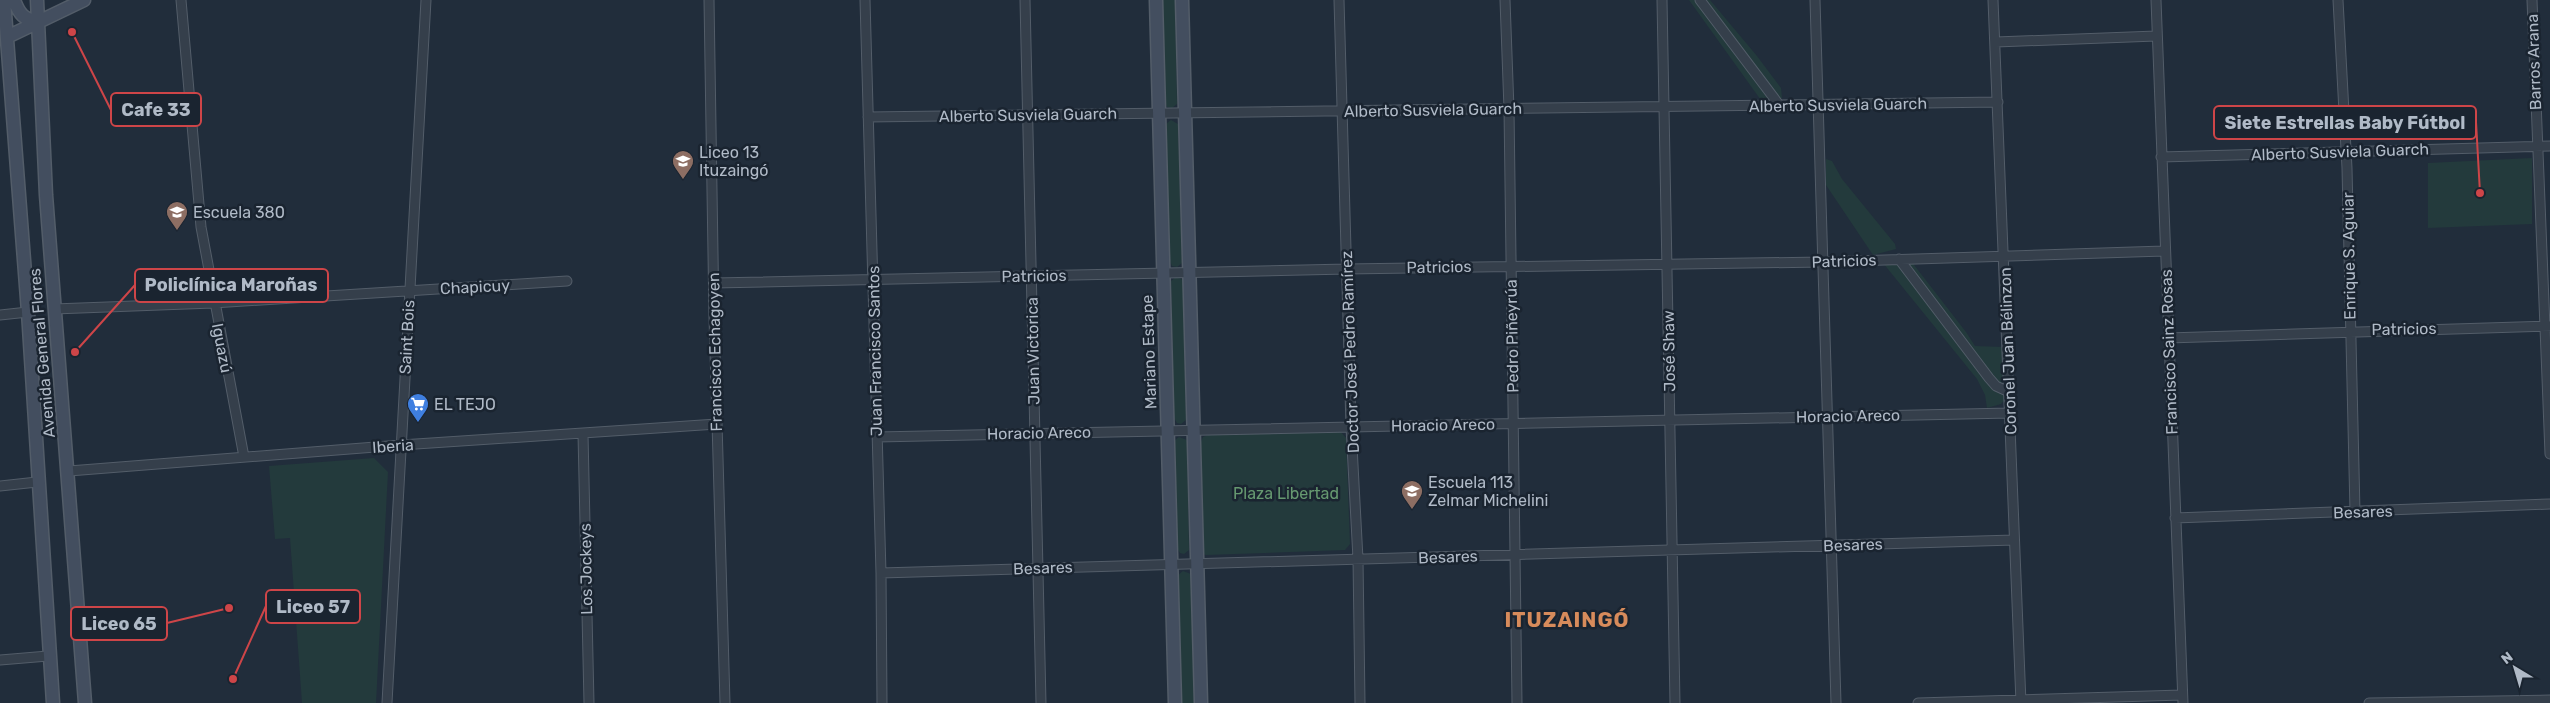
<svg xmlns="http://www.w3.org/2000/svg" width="2550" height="703" viewBox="0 0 2550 703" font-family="Rubik,sans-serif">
  <rect width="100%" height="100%" fill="#212d3b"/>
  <path fill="#233a3c" d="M1162,0h13l2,104 -5,4 -5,-1 -2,-5z
    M1689,0h21l47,56 24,32 1,10 -19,5z
    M1171,120l7,4 4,139 -5,4 -5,-1 -2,-5 -4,-137z
    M2532,158v66l-104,4v-65z
    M1826,159l6,2 10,18 53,65 1,5 -23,6 -47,-70z
    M1911,261l55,71 9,14 28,1 2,52 -4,5 -14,4 -2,-13 -8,-16 -94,-116z
    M1176,277l7,3 3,140 -5,4 -4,-1 -3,-5 -3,-137z
    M1340,431l6,7 4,106 -5,6 -139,5 -3,-1 -3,-110 3,-7 5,-2z
    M1179,437l8,3 2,110 -5,4 -4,-1 -3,-5 -3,-107z
    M374,458l14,14 -12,231h-74l-12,-165 -15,1 -6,-73z
    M1183,571l8,3 3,129h-12l-4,-128z"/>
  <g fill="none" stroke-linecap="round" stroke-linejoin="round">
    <g stroke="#535d69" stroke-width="11">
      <path id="street" d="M181,0l20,227 43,230
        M709,0l5,317 11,386
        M865,0l16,573 1,130
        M1025,0l16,703
        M1339,0l12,427 7,132 2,144
        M1505,0l4,109 8,594
        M1662,0l13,703
        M1700,0l80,106
        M1815,0l21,703
        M1993,0l28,703
        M2156,0l27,703
        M2338,0l9,168 8,344
        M2532,0l18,454
        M1996,42l160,-6
        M868,117l1130,-15
        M2161,157l389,-11
        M1899,259l90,119 7,8 13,6
        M714,283l633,-14 475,-7 342,-11
        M54,309l159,-6 354,-22
        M0,315l28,-3
        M2168,338l382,-12
        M583,434l6,269
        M877,437l1133,-24
        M69,471l332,-26 316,-21
        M0,486l37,-4
        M2175,518l375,-14
        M881,573l1133,-33
        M0,660l48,-4
        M387,703l39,-703
        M1918,703l264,-8
        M2369,703l181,-3"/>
    </g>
    <g stroke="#535d69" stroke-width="15">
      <path id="secondary" d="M4,0l24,312 25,391
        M14,0c5,14 10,20 25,22
        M37,0l9,195 39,508
        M1156,0l19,703
        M1182,0l19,703
        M7,37l77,-37"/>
    </g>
    <use href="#street" stroke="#353f4b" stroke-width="9"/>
    <use href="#secondary" stroke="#434e5f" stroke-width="12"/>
  </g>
  <defs>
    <g id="school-pin" transform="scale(1.125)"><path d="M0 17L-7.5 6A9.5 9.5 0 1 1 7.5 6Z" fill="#8d6e63" stroke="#1a2430"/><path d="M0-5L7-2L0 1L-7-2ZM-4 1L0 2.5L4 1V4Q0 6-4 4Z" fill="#fff"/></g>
    <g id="supermarket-pin" transform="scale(1.125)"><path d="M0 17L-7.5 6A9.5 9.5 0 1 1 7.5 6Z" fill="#3f7fe0" stroke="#1a2430"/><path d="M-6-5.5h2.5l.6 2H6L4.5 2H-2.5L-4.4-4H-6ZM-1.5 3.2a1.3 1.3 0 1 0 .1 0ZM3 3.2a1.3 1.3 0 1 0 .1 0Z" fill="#fff"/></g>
  </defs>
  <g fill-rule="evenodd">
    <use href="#school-pin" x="683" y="161"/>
    <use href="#school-pin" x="177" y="212"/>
    <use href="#supermarket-pin" x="418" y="404"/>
    <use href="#school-pin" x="1412" y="491"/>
  </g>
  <g text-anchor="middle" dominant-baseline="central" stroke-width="5" stroke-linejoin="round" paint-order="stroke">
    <g font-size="16" fill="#b0bac7" stroke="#1a2430">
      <text transform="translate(2534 62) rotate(-92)">Barros Arana</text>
      <text transform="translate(1838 105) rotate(-1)">Alberto Susviela Guarch</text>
      <text transform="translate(1433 110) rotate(-1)">Alberto Susviela Guarch</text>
      <text transform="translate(1028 115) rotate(-1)">Alberto Susviela Guarch</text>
      <text transform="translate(2340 152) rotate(-2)">Alberto Susviela Guarch</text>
      <text transform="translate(2349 256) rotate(-91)">Enrique S. Aguiar</text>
      <text transform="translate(1844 261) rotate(-2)">Patricios</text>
      <text transform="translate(1439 267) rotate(-1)">Patricios</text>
      <text transform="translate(1034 276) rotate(-1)">Patricios</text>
      <text transform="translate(475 287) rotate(-3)">Chapicuy</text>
      <text transform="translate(2404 329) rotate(-1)">Patricios</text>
      <text transform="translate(1512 336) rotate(-91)">Pedro Piñeyrúa</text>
      <text transform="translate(407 337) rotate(-87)">Saint Bois</text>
      <text transform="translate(222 348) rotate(79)">Iguazú</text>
      <text transform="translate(875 351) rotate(-91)">Juan Francisco Santos</text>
      <text transform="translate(1033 351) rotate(-91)">Juan Victorica</text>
      <text transform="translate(1669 351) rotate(-91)">José Shaw</text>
      <text transform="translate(2008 351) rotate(-92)">Coronel Juan Bélinzon</text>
      <text transform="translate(715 352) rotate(-91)">Francisco Echagoyen</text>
      <text transform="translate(1149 352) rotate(-92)">Mariano Estape</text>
      <text transform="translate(1350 352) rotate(-92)">Doctor José Pedro Ramírez</text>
      <text transform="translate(2169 352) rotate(-92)">Francisco Sainz Rosas</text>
      <text transform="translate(42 353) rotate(-95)">Avenida General Flores</text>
      <text transform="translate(1848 416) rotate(-1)">Horacio Areco</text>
      <text transform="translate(1443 425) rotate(-1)">Horacio Areco</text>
      <text transform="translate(1039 433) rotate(-1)">Horacio Areco</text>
      <text transform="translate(393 446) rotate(-4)">Iberia</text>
      <text transform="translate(2363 512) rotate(-2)">Besares</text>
      <text transform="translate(1853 545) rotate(-2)">Besares</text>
      <text transform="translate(1448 557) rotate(-2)">Besares</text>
      <text transform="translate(1043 568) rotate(-2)">Besares</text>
      <text transform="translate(586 569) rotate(-91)">Los Jockeys</text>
    </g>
    <g font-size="16" fill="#b0bac7" stroke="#1a2430" text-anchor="start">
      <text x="699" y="152">Liceo 13<tspan x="699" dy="18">Ituzaingó</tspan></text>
      <text x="193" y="212">Escuela 380</text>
      <text x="434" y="404">EL TEJO</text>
      <text x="1428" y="482">Escuela 113<tspan x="1428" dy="18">Zelmar Michelini</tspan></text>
    </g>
    <g font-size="16" fill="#669970" stroke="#1a2430">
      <text x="1286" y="493">Plaza Libertad</text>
    </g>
    <g font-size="21" font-weight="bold" letter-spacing="1" fill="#d78b5b" stroke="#1a2430">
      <text x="1567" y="619">ITUZAINGÓ</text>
    </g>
  </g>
  <path fill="none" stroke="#ce4548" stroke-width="2" d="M72 32L111 110M2480 193L2476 122M75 352L135 285M233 679L266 606M229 608L167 623"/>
  <g fill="#ce4548" stroke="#1a2430" stroke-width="2">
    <circle cx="72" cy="32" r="5"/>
    <circle cx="2480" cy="193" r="5"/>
    <circle cx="75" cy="352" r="5"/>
    <circle cx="233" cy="679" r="5"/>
    <circle cx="229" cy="608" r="5"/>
  </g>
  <g fill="#1a2430" stroke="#ce4548" stroke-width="2">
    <rect x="111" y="93" width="90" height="33" rx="5"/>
    <rect x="2214" y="106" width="262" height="33" rx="5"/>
    <rect x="135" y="269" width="193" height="33" rx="5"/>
    <rect x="266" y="590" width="94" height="33" rx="5"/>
    <rect x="71" y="607" width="96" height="33" rx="5"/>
  </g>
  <g font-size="18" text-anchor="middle" font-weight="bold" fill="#b0bac7">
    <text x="156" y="116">Cafe 33</text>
    <text x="2345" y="129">Siete Estrellas Baby Fútbol</text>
    <text x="231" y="291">Policlínica Maroñas</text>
    <text x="313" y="613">Liceo 57</text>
    <text x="119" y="630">Liceo 65</text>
  </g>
  <g transform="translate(2515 668) rotate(322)" stroke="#1a2430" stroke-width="4" paint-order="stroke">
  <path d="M0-4L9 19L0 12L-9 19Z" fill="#b0bac7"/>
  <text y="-8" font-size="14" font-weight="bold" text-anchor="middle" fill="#b0bac7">N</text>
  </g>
</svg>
